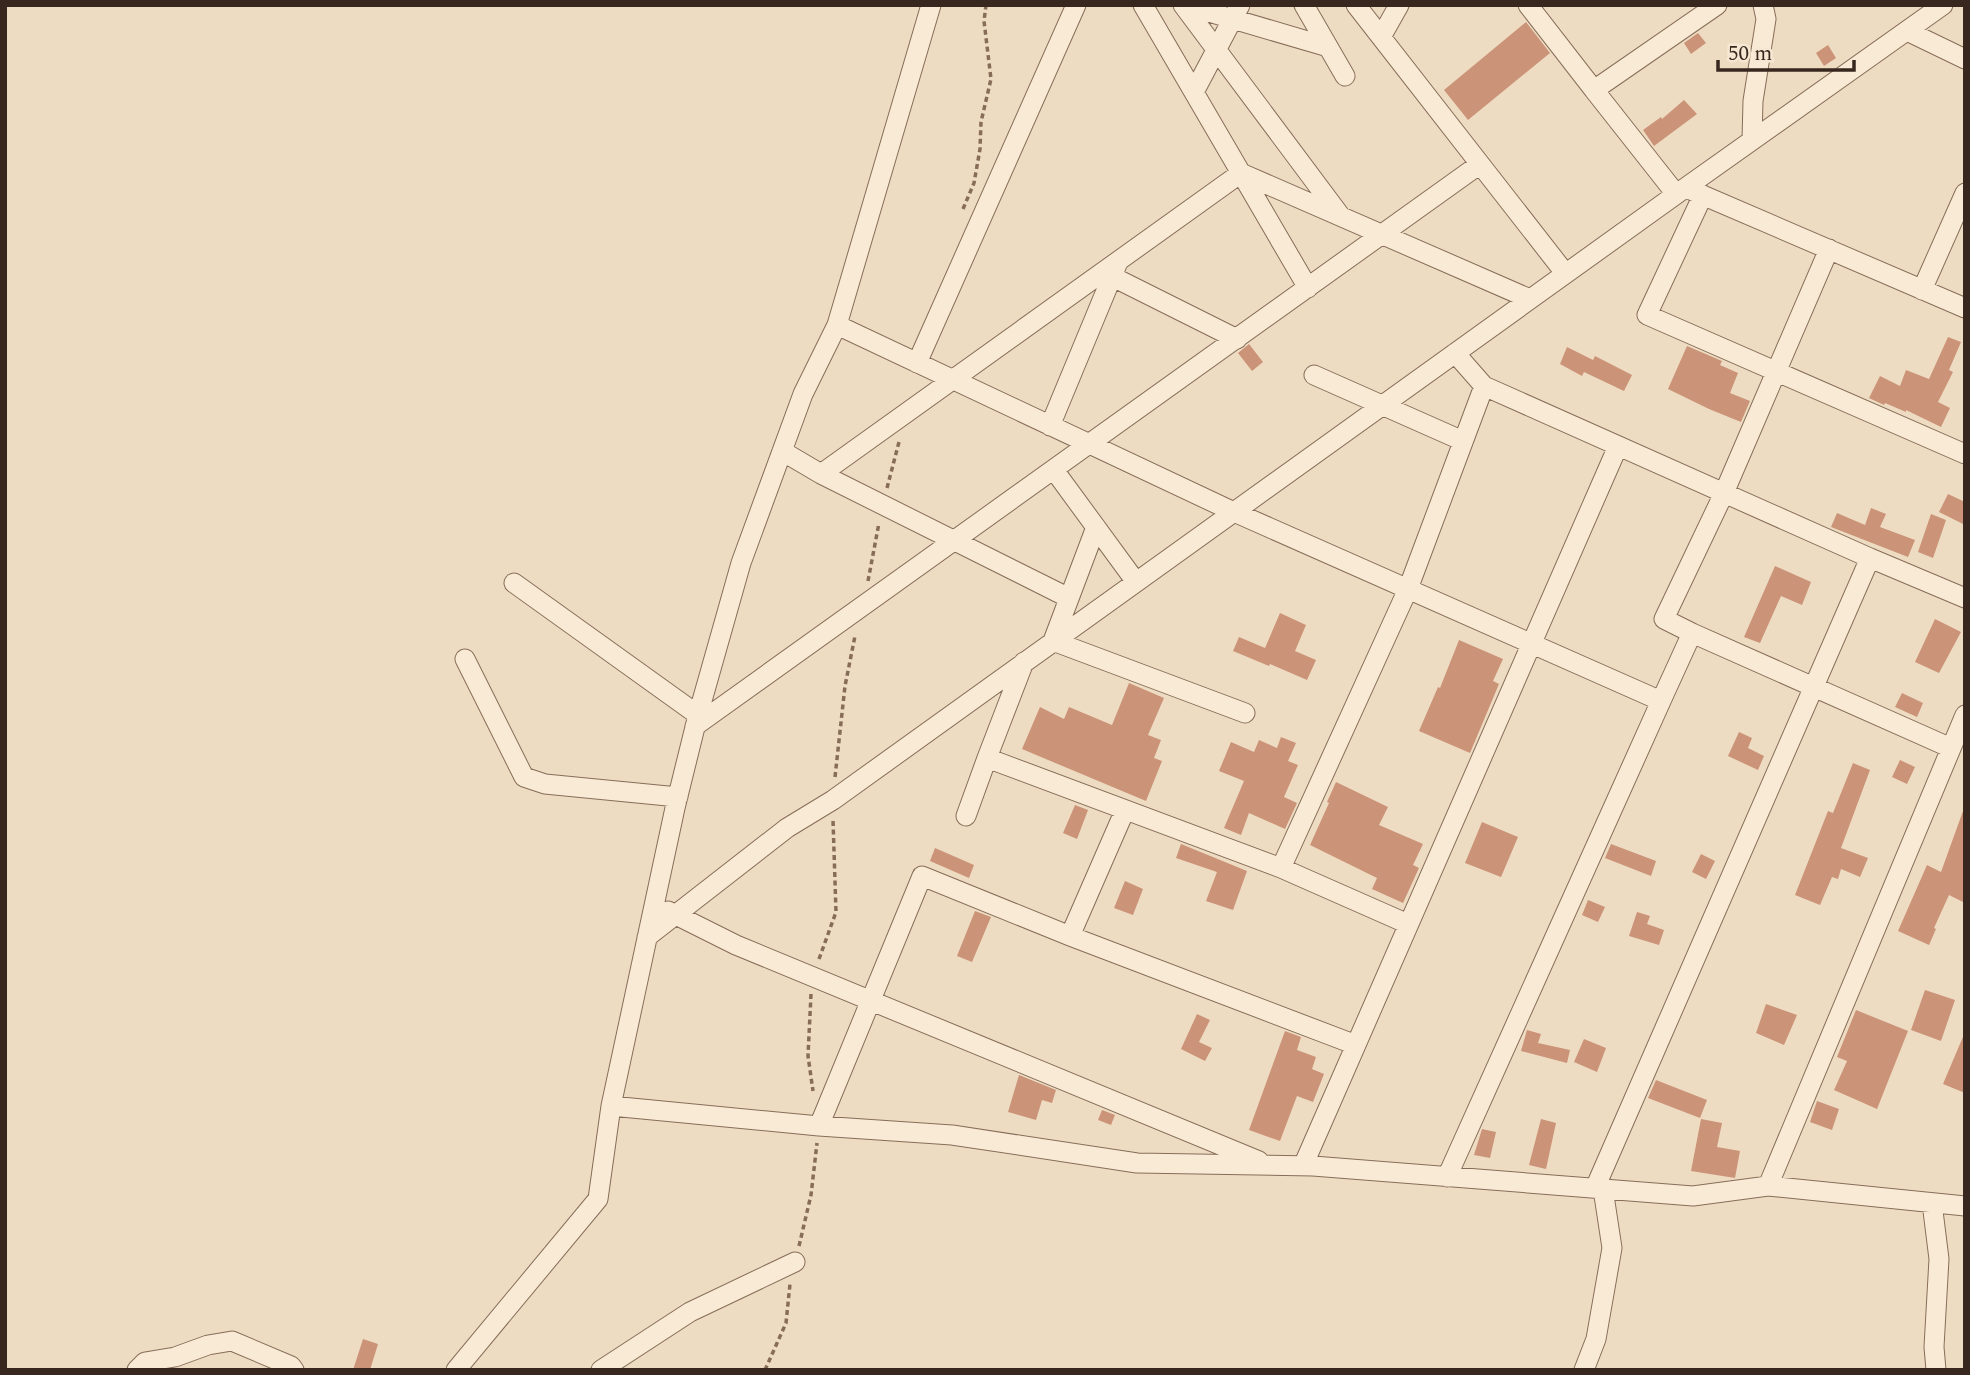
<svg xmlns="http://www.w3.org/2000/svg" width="1970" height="1375" viewBox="0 0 1970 1375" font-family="Spectral,serif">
  <rect width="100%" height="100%" fill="#eedcc2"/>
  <path fill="#cb9378" d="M1526,22l24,31 -82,67 -24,-30z
    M1698,33l8,10 -15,11 -7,-11z
    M1828,45l8,13 -12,8 -8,-13z
    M1684,100l13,14 -43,32 -11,-16 18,-13 1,2z
    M1948,337l13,5 -12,28 4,2 -15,30 12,6 -9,19 -35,-17v2l-21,-9 -1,2 -15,-7 11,-22 20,10 6,-16 23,9z
    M1249,344l14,18 -11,9 -14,-18z
    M1687,346l35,15 -2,4 18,8 -8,20 20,8 -9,21 -32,-13 -41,-20z
    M1567,347l26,13 2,-4 37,19 -8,16 -40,-19 -2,4 -22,-12z
    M1948,494l17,8v23l-26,-13z
    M1871,508l15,6 -6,13 35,13 -7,17 -77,-30 6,-14 28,12z
    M1931,514l15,6 -13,38 -15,-6z
    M1775,566l36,16 -9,23 -21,-9 -21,47 -16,-6z
    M1280,613l26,12 -11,26 21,9 -9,20 -37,-16 -1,2 -36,-15 6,-14 26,11z
    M1935,619l26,13 -22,41 -24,-11z
    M1459,640l44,19 -10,22 6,3 -29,69 -51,-22 19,-44 2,1z
    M1129,683l35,15 -16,37 13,5 -7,18 8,3 -16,40 -124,-52 18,-42 24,12 5,-12 43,18z
    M1902,693l21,10 -6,14 -22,-10z
    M1739,732l13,6 -4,10 16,8 -6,14 -30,-14z
    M1281,737l15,6 -8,18 10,4 -14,32 13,6 -12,26 -36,-16 -8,22 -17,-7 20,-47 -25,-10 12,-29 23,10 5,-12 18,8z
    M1900,760l15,7 -8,17 -15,-7z
    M1853,763l17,7 -29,78 27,10 -8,19 -19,-8 -3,10 -6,-2 -12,28 -25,-10 33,-84 5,2z
    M1336,782l52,25 -9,18 44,19 -10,21 6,3 -16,35 -31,-14 5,-11 -67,-33 19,-42 -2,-1z
    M1075,805l13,5 -11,29 -14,-6z
    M1963,811h2v92l-16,-8 -15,33 2,1 -7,16 -31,-14 29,-66 14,7z
    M1482,822l36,15 -17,40 -36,-14z
    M1181,844l66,27 -14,39 -27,-9 11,-29 -41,-14z
    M1611,844l45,17 -5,15 -46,-18z
    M935,848l39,17 -5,13 -39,-17z
    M1701,854l14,7 -9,18 -14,-7z
    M1125,881l18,8 -10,26 -19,-7z
    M1588,900l17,7 -7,15 -16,-7z
    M975,911l16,6 -19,45 -15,-6z
    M1637,912l13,4 -3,8 17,6 -5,15 -30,-9z
    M1925,990l30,10 -14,41 -30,-11z
    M1766,1004l31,11 -13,30 -28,-12z
    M1856,1010l52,21 -31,78 -43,-19 13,-29 -10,-4z
    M1197,1014l13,6 -11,22 13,6 -7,13 -24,-12z
    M1527,1030l14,4 -3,9 32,7 -3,13 -46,-12z
    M1285,1031l16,6 -4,13 19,7 -4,12 12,5 -11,28 -16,-6 -17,45 -31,-11z
    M1965,1032v61l-22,-9z
    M1584,1039l22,9 -9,24 -23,-10z
    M1019,1075l37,15 -4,13 -10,-3 -6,20 -28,-8z
    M1656,1080l51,20 -7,18 -52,-20z
    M1817,1101l22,8 -7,21 -22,-8z
    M1102,1110l13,5 -4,10 -13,-5z
    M1541,1119l15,4 -10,46 -17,-4z
    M1701,1119l21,4 -5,24 23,4 -5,27 -44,-7z
    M1482,1129l14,3 -6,26 -16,-3z
    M363,1339l15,5 -8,26h-17z"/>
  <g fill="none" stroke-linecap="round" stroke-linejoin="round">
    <g stroke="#876d59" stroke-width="21">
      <path id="minor" d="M931,5l-94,320 397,187 427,189 -214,476
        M1143,5l165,283
        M1183,5l156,209
        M1185,5l143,42
        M1304,5l41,71
        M1356,5l209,268
        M1528,5l66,85
        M1907,31l58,28
        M1381,37l18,-32
        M1194,92l46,-87
        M1752,140l1,-39 13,-82 -3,-14
        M1693,191l272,117
        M1676,194l-82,-104 123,-85
        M1703,195l-56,120 318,139
        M1103,272l134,67
        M1922,290l43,-97
        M1455,353l29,33 386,172
        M917,363l159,-358
        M1314,375l149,66
        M1050,426l68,-164
        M782,451l39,23 248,124
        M1054,470l82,112
        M821,474l420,-301 289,126
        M1096,527l-43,114 192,72
        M514,583l184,132
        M1692,633l-28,-14 60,-126 105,-244
        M465,659l59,118 21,7 133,13
        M1024,662l-37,96 294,110
        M1661,701l31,-68 259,115
        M1965,715l-197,471 197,20
        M695,726l785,-562
        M966,816l21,-58
        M668,911l68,34 523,216
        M1408,924l-127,-56 127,-279 76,-203
        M1070,936l55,-126
        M647,937l140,-109 46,-28 852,-612 258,-183
        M611,1106l208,20 133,9 185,28 176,3 380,30 75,-10
        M819,1126l103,-250 148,60 286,109
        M1303,1166l315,-720
        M1595,1188l275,-630 95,40
        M1932,1203l7,56 -5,88 2,23
        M137,1370l8,-8 30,-5 33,-12 24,-4 59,25 3,4
        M456,1370l142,-171 13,-93 64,-298 23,-93 43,-152 62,-169 34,-69
        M601,1370l89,-58 105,-50
        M1584,1370l12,-31 16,-91 -9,-59"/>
    </g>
    <path stroke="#876d59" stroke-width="3.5" stroke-dasharray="5 3.5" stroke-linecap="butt" d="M963,209l11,-26 6,-34 1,-27 10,-43 -7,-58 2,-16
      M887,488l12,-46
      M868,581l11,-58
      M835,777l10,-91 10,-50
      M819,959l17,-47 -3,-92
      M811,994l-3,62 5,35
      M799,1246l12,-51 6,-52
      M765,1370l21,-47 4,-39"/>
    <use href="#minor" stroke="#f8ead5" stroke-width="19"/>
  </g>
  <rect width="1970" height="1375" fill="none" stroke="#37271e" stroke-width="14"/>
  <path d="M1718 60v10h136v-10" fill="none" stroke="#37271e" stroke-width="3.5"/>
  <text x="1728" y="60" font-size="21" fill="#37271e" stroke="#f5e7d2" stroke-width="5" paint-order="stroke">50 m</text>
</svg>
